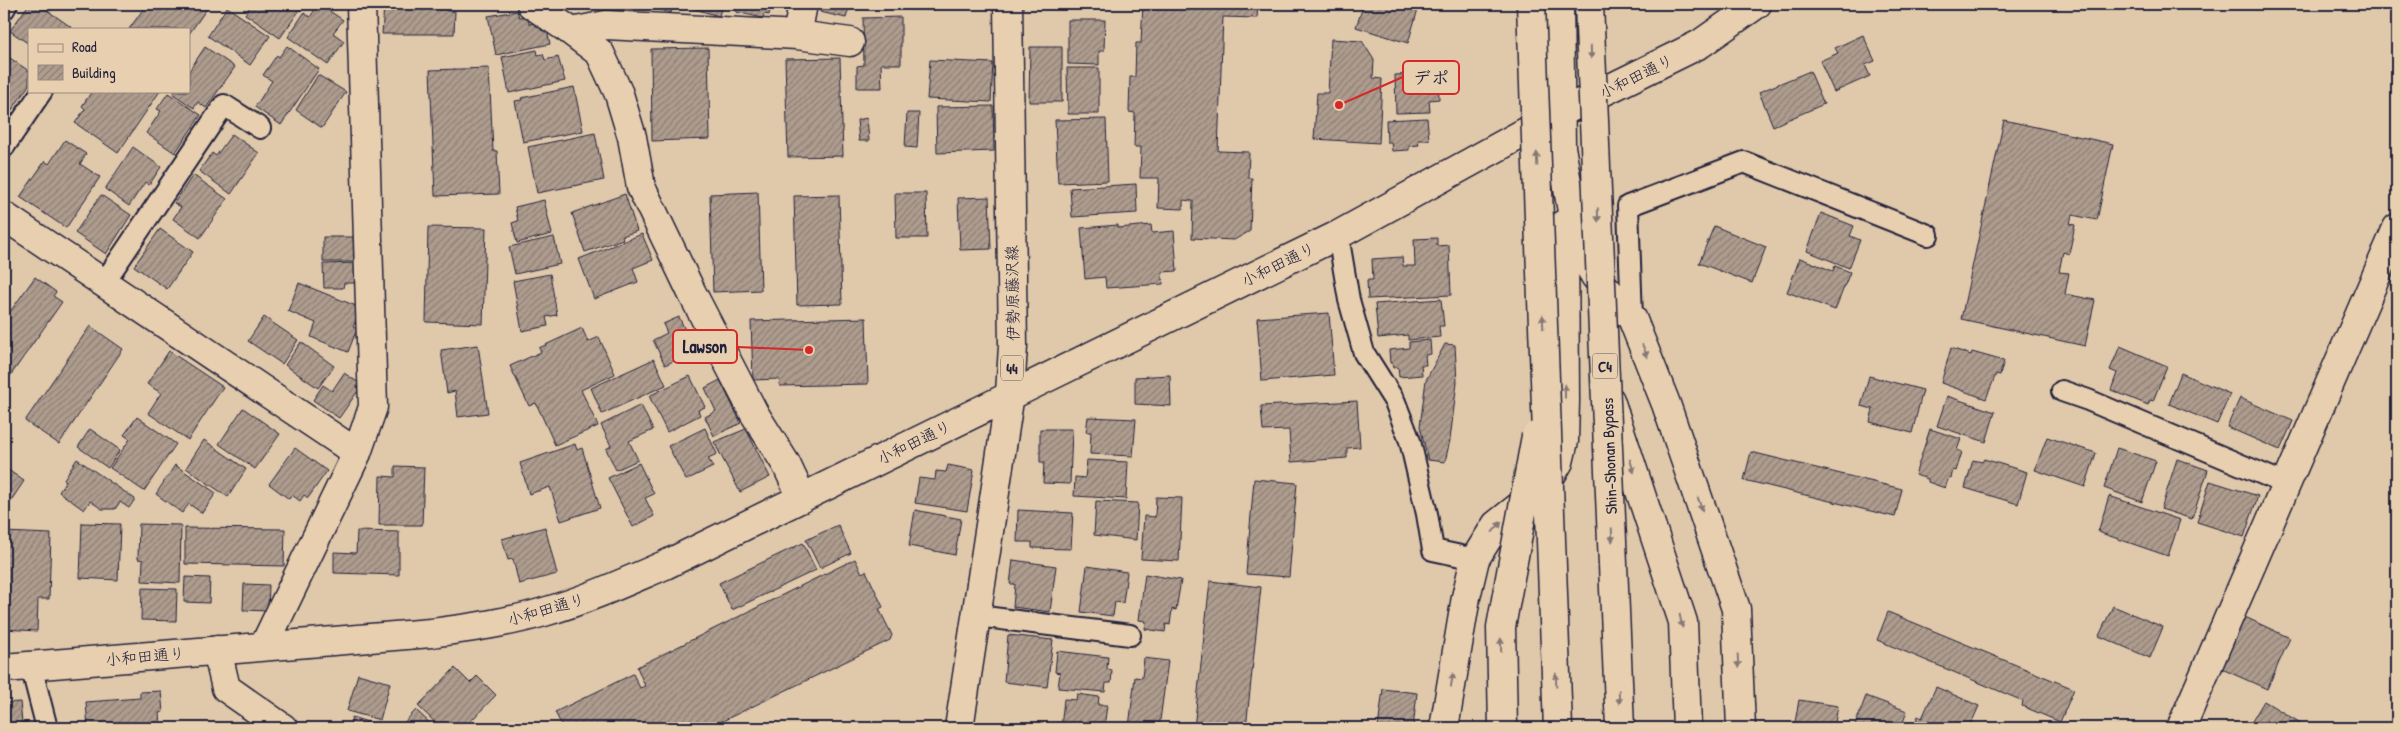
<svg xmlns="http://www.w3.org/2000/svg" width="2401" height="732" viewBox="0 0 2401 732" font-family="'Patrick Hand','Klee One',sans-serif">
  <defs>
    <pattern id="building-hatch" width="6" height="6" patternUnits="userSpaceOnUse" patternTransform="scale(1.25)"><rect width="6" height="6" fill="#ae9c8e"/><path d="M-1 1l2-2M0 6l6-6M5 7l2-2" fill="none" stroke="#8d7f75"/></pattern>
  </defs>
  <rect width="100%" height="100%" fill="#e0c8ab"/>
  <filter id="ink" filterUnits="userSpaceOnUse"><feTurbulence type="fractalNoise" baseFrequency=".02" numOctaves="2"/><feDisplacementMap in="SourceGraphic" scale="10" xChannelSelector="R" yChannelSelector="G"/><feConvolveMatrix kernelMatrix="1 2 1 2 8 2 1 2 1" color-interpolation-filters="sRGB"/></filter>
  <g filter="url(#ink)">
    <path fill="url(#building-hatch)" stroke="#22223b" d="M29,4h9l33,23 -2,2h-40v15l-19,-13z
      M147,4h63l-21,30v-5h-60z
      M252,4h52l-24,34 -35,-24z
      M319,4l24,16 -10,13 11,8 -16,24 -40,-28 16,-24 6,4z
      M384,4h64l-1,7h8l-1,23h-72z
      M639,4h34l-2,9z
      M692,4h30l-3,12 -28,-8z
      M737,4h45l-2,8 -10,-2 -1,5 -5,-1 -1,4 -27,-6z
      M822,4h28l-4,14 -26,-6z
      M884,4h50v6l-50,-1z
      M1143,4h115l-1,14 -34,-1 -5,134 31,1 -1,26h4l-2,53 -16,9 -42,-2 1,-37 -10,-1v9l-25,-1 1,-30h-19l1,-31h-7l1,-34 -6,-1 1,-35h5l1,-34h5z
      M1364,4h36l18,5 -10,34 -52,-16z
      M227,7l43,29 -20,29 -42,-29z
      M517,11l2,6 9,-1 1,8 8,-1 5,8 5,-1 3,14 -54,11 -8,-39z
      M901,17v47h-20l1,24h-25v-22l7,-1 -1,-47z
      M1068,20h37l-1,31h-5v14l-31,-1z
      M1863,35l12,26 -10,4 5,11 -36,16 -14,-31 18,-8 -3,-5z
      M1331,39l31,2 12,19 -1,18 9,1 -3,64 -65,-4 3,-46h11z
      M287,46l32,23 -38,56 -26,-18 17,-26 -9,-6 14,-20 2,2z
      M205,47l30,20 -29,41 -8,-6 -4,6 -21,-14 2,-3h14v-20z
      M1030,47h32v55h-33z
      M708,48l2,91 -58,2 -1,-92z
      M537,50l1,5 5,-1 2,6 13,-3 7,24 -56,12 -7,-36z
      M4,54l25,17v14l-24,35z
      M840,58l3,98 -55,1 -3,-98z
      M930,60l63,3 -2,39 -64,-3z
      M489,68l4,83h4l2,43 -64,2 -5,-126z
      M1067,68h32v46h-31z
      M1810,71l14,33 -51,22 -14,-34z
      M1438,73l1,26 -10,1 1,12 -34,1 -1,-38z
      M318,75l28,17 -24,36 -26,-18z
      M574,87l9,44 -60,11 -8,-41 7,-1 -1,-2z
      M92,91h68l-42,62 -43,-30 10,-14 -3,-3z
      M168,93l33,22 -26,38 -29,-20 15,-22 -4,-2z
      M993,106l1,45 -57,2 -1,-46z
      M907,113h12l-2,35 -12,-1z
      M867,118l2,23h-10l-2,-21z
      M1427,118l2,22h-11l1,5 -10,1v4l-17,1 -1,-9h-4l-1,-22z
      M1106,119l2,62 -50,2 -3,-63z
      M2004,120l109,24 -16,76 -25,-5 -2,9 5,1 -6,29 -6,-2 -4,20 10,1 -4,21 30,6 -10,46 -124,-27z
      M595,133l9,47 -67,13 -9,-46z
      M232,134l27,19 -28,41 -32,-23 13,-18 4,3z
      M65,140l21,14 -6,10 20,13 -34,51 -46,-31 25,-36 4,3z
      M133,147l28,20 -12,18 -4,-3 -16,24 -24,-17z
      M193,175l34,24 -27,39 -27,-19 8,-12 -7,-4z
      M1136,184l1,29 -65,4 -2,-29z
      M758,192l3,98 -48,2 -3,-98z
      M895,193h31l1,45h-31z
      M625,194l12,37 -15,5 1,3 -38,13 -13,-39z
      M101,195l30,20 -25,39 -31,-21z
      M839,195l3,109 -45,1 -3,-109z
      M989,197l2,52 -31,1 -2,-52z
      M544,200l8,34 -35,9 -5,-20 6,-2 -3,-14z
      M1821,213l33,13 -4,10 10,4 -11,28 -42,-17z
      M1118,225v3l33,-3 1,8 22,-2 3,40 -15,1 1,12 -57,4 -1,-11 -20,2 -4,-51z
      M1714,226l52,21 -14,36 -53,-20z
      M428,227l58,1 -3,96 -57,-2z
      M160,229l33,23 -26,37 -33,-23z
      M642,234l11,26 -20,8 5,14 -44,17 -15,-40z
      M323,237h35l1,25h-36z
      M554,237l6,27 -45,10 -6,-27z
      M1437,238v8l12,-1 2,50 -83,4 -1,-19h6l-1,-21 30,-2 1,9h12l-1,-27z
      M1800,258l33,13 2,-5 15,6 -15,38 -48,-18z
      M359,263l1,20h-16l-1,5h-19l-1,-24z
      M550,274l7,41 -11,2 2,9 -26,5 -9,-50z
      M35,277l21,15 -3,4 9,6 -54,77 -4,-3v-62l3,2z
      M299,283l62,25 -8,19 4,2 -9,23 -37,-15 5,-14 -28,-12z
      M1441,299l3,27h-5l1,11 -32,3v-5l-30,3 -3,-34z
      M1329,313l5,62 -72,6 -5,-63z
      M264,317l34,23 -16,24 -34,-23z
      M679,317l7,15 7,-4 9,19 -37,18 -12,-25 14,-7 -4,-9z
      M866,318l2,66 -88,2 -1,-7 -26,1 -2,-59z
      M90,326l33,23 -64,95 -34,-23z
      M582,328l6,14 11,-5 16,37 -34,16 17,36 -43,19 -19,-42 -7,3 -19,-40 31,-14 -2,-4z
      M1430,340l1,14 -6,1 1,10h-5l1,10 -23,2 -1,-10 -5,1 -1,-5h-2l-1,-13 20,-2v-6z
      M301,342l33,24 -16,22 -33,-23z
      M1445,344l10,1 2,37 -7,58 -5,22 -17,-2 -8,-34 6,-46z
      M478,345l10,68 -30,4 -3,-26 -8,2 -6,-43z
      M2120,346l47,20 -14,35 -3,-1 -2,5 -37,-15 6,-17 -7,-3z
      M1951,348l20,7 1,-3 32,9 -4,14 -4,-1 -10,25 -45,-16z
      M169,351l54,36 -35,53 -40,-27 13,-20 -14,-9z
      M654,359l12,26 -64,29 -11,-26z
      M344,373l18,12 -23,33 -26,-18 10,-15 9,6z
      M2181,373l49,21 -13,30 -48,-20z
      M1170,375l1,31 -36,-2v-27z
      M690,376l15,31 -7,3 2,5 -33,17 -18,-36z
      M1869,376l54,14 -11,43 -42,-11 3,-13 -12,-3z
      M720,380l21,43 -27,13 -9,-19 11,-6 -11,-23z
      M1947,396l48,16 -9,30 -49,-16z
      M2240,398l53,23 -13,29 -53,-23z
      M1357,401l3,46 -13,1v10l-56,4 -2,-32 -26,1 -2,-25z
      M641,405l12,25 -24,11 9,19 -22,10 -10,-21 5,-3 -10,-21z
      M243,408l37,26 -25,35 -36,-25z
      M137,417l39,27 -32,47 -34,-23 20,-29 -6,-4z
      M1088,417l48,2 -3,37 -43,-2 1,-22h-5z
      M705,428l12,26 -9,4 5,9 -27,13 -18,-34z
      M90,429l30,21 -12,18 -30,-21z
      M746,429l24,48 -30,15 -26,-50z
      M1040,429h32l-2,55 -27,-1 1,-21h-4z
      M1930,429l31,10 -4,11 5,2 -6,19 -3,-1 -2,8 -2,-1 -4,11 -17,-6v-3l-13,-4z
      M2047,437l49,16 -11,34 -50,-17z
      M204,440l42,29 -18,28 -42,-29z
      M575,444l2,6 5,-2 18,60 -39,13 -11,-34 -21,7 -9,-31z
      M295,448l32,23 -19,27 -4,-3 -4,6 -8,-6 -3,4 -20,-15z
      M2117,448l39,13 -14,41 -38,-14z
      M1751,452l151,37 -7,28 -151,-37z
      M77,459l58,40 -6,9 -9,-6 -5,7h-13l-12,-8 -6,9 -25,-18 7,-11 -2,-2z
      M1984,459l43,13 -9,32 -53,-16 8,-28 9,2z
      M2177,459l31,11 -16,49 -31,-10z
      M1087,460l41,2 -2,37 -52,-3 1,-19 10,1z
      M639,463l15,31 -9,4 9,18 -21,11 -25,-49z
      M175,465l41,28 -14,20 -13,-9 -7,9 -26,-19z
      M948,465l26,5 -7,41 -52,-8 4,-25 16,2 1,-9 10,1z
      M395,466l29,1 -2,58h-43l1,-49 15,1z
      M4,467l20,14 -20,30z
      M1254,479l43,4 -8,94 -43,-3z
      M2210,481l48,15 -14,41 -47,-15z
      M2109,496l71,24 -12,36 -70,-24z
      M1156,497l26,1 -3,63 -38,-2 3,-43 11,1z
      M1096,501l42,2 -2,37 -42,-5z
      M915,510l46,9 -6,36 -46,-9z
      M1018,510l55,3 -2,36 -39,-1v-6h-15z
      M82,523l38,1 -2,56 -38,-2z
      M139,524l42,1 -1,58 -38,-2 1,-21 -5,-1z
      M838,525l13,28 -31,15 -14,-28z
      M545,527l12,47 -38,10 -6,-25 -5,1 -6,-21z
      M185,528l100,1 -1,37 -99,-2z
      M357,531l42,1v43l-65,-2v-21l22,1z
      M4,532l47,2 -2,65h-11l-1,32 -33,-2z
      M803,543l13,27 -84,40 -13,-27z
      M855,559l7,14 4,-2 17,36 -4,2 13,26 -2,5 -182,88h-145l-8,-16 78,-38 7,14 5,-2 -8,-19z
      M1013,560l43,6 -6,46 -37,-5 2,-23h-5z
      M1087,566l40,6 -4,31 -8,-1 -2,14 -32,-4z
      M1145,574l36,6 -5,30 -4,-1 -2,16 -4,-1 -1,8 -20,-3 1,-8 -7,-1z
      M185,577l25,1 -1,25 -25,-1z
      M1210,581l51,6 -15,141h-52z
      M244,584l25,1 -1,26 -25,-1z
      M142,588l35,1 -1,32 -35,-1z
      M2113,606l50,21 -13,31 -51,-22z
      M1888,612l186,77 -14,33 -38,-16 1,-5 -146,-61z
      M2245,617l45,21 -23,51 -45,-20z
      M1008,635l45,5 -6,47 -43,-5z
      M1057,651l51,6 -1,12 5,1 -1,13h-5l-1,9 -47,-4 2,-15 -5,-1z
      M1144,658l24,3 -9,67 -30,-1 6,-50 7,1z
      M455,668l15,15 7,-7 19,19 -32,33h-23l-23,-22z
      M358,674l32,9 -10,37 -33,-9z
      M1936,687l43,19 -10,22h-56l5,-12 4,2z
      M1383,689l34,4 -4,35h-35z
      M161,691l2,21 -4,1 1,11 -2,4h-70l-2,-26 54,-4v-6z
      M1077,694l22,3 -1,8h9l-3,23h-43l3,-29 12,1z
      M1866,696l41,15 -6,17h-47z
      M1799,700l39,6 -4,22h-40z
      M2264,701l45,27h-61z
      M20,702l2,21 5,-1 1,6h-24v-25z
      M416,710l19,18h-36z
      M352,717l28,9 -1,2h-30z"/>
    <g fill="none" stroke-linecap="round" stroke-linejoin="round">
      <g stroke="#22223b" stroke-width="24">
        <path id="lane" d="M4,9l3,-5
          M4,147l38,-56
          M1338,235l11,65 15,53 31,49 15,39 17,73 6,36 42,9
          M103,284l121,-179 36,23
          M1632,318l-4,-112 116,-44 184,73
          M2062,391l26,9 198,84
          M977,616l153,19
          M31,666l16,62"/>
      </g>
      <g stroke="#22223b" stroke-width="31">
        <path id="street" d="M531,4l41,28 34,-7 191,10 53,7
          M572,32l28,21 19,41 13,43 9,50 51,106 62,120 32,51 16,34
          M797,35l6,-31
          M4,216l353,237
          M264,646l93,-193 16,-46 -12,-403
          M217,650l9,38 57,40
          M2181,728l216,-500"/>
      </g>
      <g stroke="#22223b" stroke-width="31">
        <path id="secondary" d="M1559,4l2,143 17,100 17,29 37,42 34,86 70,205 5,119
          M4,668l427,-35c38,-5 76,-10 113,-21 42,-12 81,-30 121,-47l673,-330 222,-122 140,-69 57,-40
          M1444,728l22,-131 9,-38 21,-34 49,-39 14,-24 5,-21 1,-41 -1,-176"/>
      </g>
      <g stroke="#22223b" stroke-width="31">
        <path id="primary" d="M959,728l51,-334 3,-48 -5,-342"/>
      </g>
      <g stroke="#22223b" stroke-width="31">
        <path id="highway" d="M1610,400l73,222 4,106"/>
      </g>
      <use href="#lane" stroke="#e8cfb0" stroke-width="20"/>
      <use href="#street" stroke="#e8cfb0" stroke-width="28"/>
      <use href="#secondary" stroke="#e8cfb0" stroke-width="28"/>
      <use href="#primary" stroke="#e8cfb0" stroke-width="28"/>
      <use href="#highway" stroke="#e8cfb0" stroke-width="28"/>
      <g stroke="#22223b" stroke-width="31" stroke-linecap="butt">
        <path id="highway-bridge" d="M1531,4l27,724
          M1589,4l31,724
          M1503,728l-2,-101 35,-191"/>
      </g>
      <use href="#highway-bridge" stroke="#e8cfb0" stroke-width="28"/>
    </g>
    <defs><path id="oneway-solid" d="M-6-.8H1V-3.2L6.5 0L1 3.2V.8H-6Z" transform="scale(1.25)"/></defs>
    <g fill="#857876">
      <use href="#oneway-solid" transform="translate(1591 52) rotate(88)"/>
      <use href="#oneway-solid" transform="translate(1537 159) rotate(-92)"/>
      <use href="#oneway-solid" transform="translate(1598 215) rotate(88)"/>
      <use href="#oneway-solid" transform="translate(1543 322) rotate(-92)"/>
      <use href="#oneway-solid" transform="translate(1645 351) rotate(68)"/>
      <use href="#oneway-solid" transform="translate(1565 391) rotate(-90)"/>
      <use href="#oneway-solid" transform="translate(1632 466) rotate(72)"/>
      <use href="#oneway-solid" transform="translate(1700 504) rotate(71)"/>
      <use href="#oneway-solid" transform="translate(1497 527) rotate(-49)"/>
      <use href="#oneway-solid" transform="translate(1612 535) rotate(88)"/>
      <use href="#oneway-solid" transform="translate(1681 621) rotate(78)"/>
      <use href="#oneway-solid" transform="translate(1501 645) rotate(-91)"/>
      <use href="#oneway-solid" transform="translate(1738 661) rotate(87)"/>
      <use href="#oneway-solid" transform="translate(1452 680) rotate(-81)"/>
      <use href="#oneway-solid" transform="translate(1556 680) rotate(-92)"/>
      <use href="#oneway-solid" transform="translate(1619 697) rotate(88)"/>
    </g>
  </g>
  <g text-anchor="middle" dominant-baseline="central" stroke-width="5" stroke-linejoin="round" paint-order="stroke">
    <g fill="#e8cfb0" stroke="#5d565e" stroke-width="1">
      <rect x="1592.5" y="353.5" width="25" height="25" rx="4"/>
      <rect x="1001" y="355.5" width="22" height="25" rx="4"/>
    </g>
    <g font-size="15" font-weight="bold" fill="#22223b">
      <text x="1605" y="366">C4</text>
      <text x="1012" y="368">44</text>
    </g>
    <g font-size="16" fill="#22223b" stroke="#e8cfb0">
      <text transform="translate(1636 76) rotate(-26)">小和田通り</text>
      <text transform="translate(1278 264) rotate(-26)">小和田通り</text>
      <text transform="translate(1012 293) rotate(-91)">伊勢原藤沢線</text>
      <text transform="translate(914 442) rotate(-26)">小和田通り</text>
      <text transform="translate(1609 456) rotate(-92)">Shin-Shonan Bypass</text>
      <text transform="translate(546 609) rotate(-16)">小和田通り</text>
      <text transform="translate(145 656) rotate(-5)">小和田通り</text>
    </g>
  </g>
  <path fill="none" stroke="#d62828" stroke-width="2" d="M1339 105L1403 77M809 350L737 347"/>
  <g fill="#d62828" stroke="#e8cfb0" stroke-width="2">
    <circle cx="1339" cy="105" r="5"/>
    <circle cx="809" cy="350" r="5"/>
  </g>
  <g fill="#e8cfb0" stroke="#d62828" stroke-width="2">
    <rect x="1403" y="61" width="56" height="33" rx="5"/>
    <rect x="673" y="330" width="64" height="33" rx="5"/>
  </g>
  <g font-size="18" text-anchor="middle" font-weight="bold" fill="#22223b">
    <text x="1431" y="84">デポ</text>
    <text x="705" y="353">Lawson</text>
  </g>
  <rect width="2401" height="732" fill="none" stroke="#e8cfb0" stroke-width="20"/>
  <rect x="10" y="10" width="2381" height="712" fill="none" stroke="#22223b" stroke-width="2" filter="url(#ink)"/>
  <rect x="28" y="28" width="162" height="65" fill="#e8cfb0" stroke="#998a81"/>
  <rect x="38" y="44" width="25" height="8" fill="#e8cfb0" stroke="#998a81"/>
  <text x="72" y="52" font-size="15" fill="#22223b">Road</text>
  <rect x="38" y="65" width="25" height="15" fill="url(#building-hatch)" stroke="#998a81"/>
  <text x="72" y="78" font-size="15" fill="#22223b">Building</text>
</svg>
